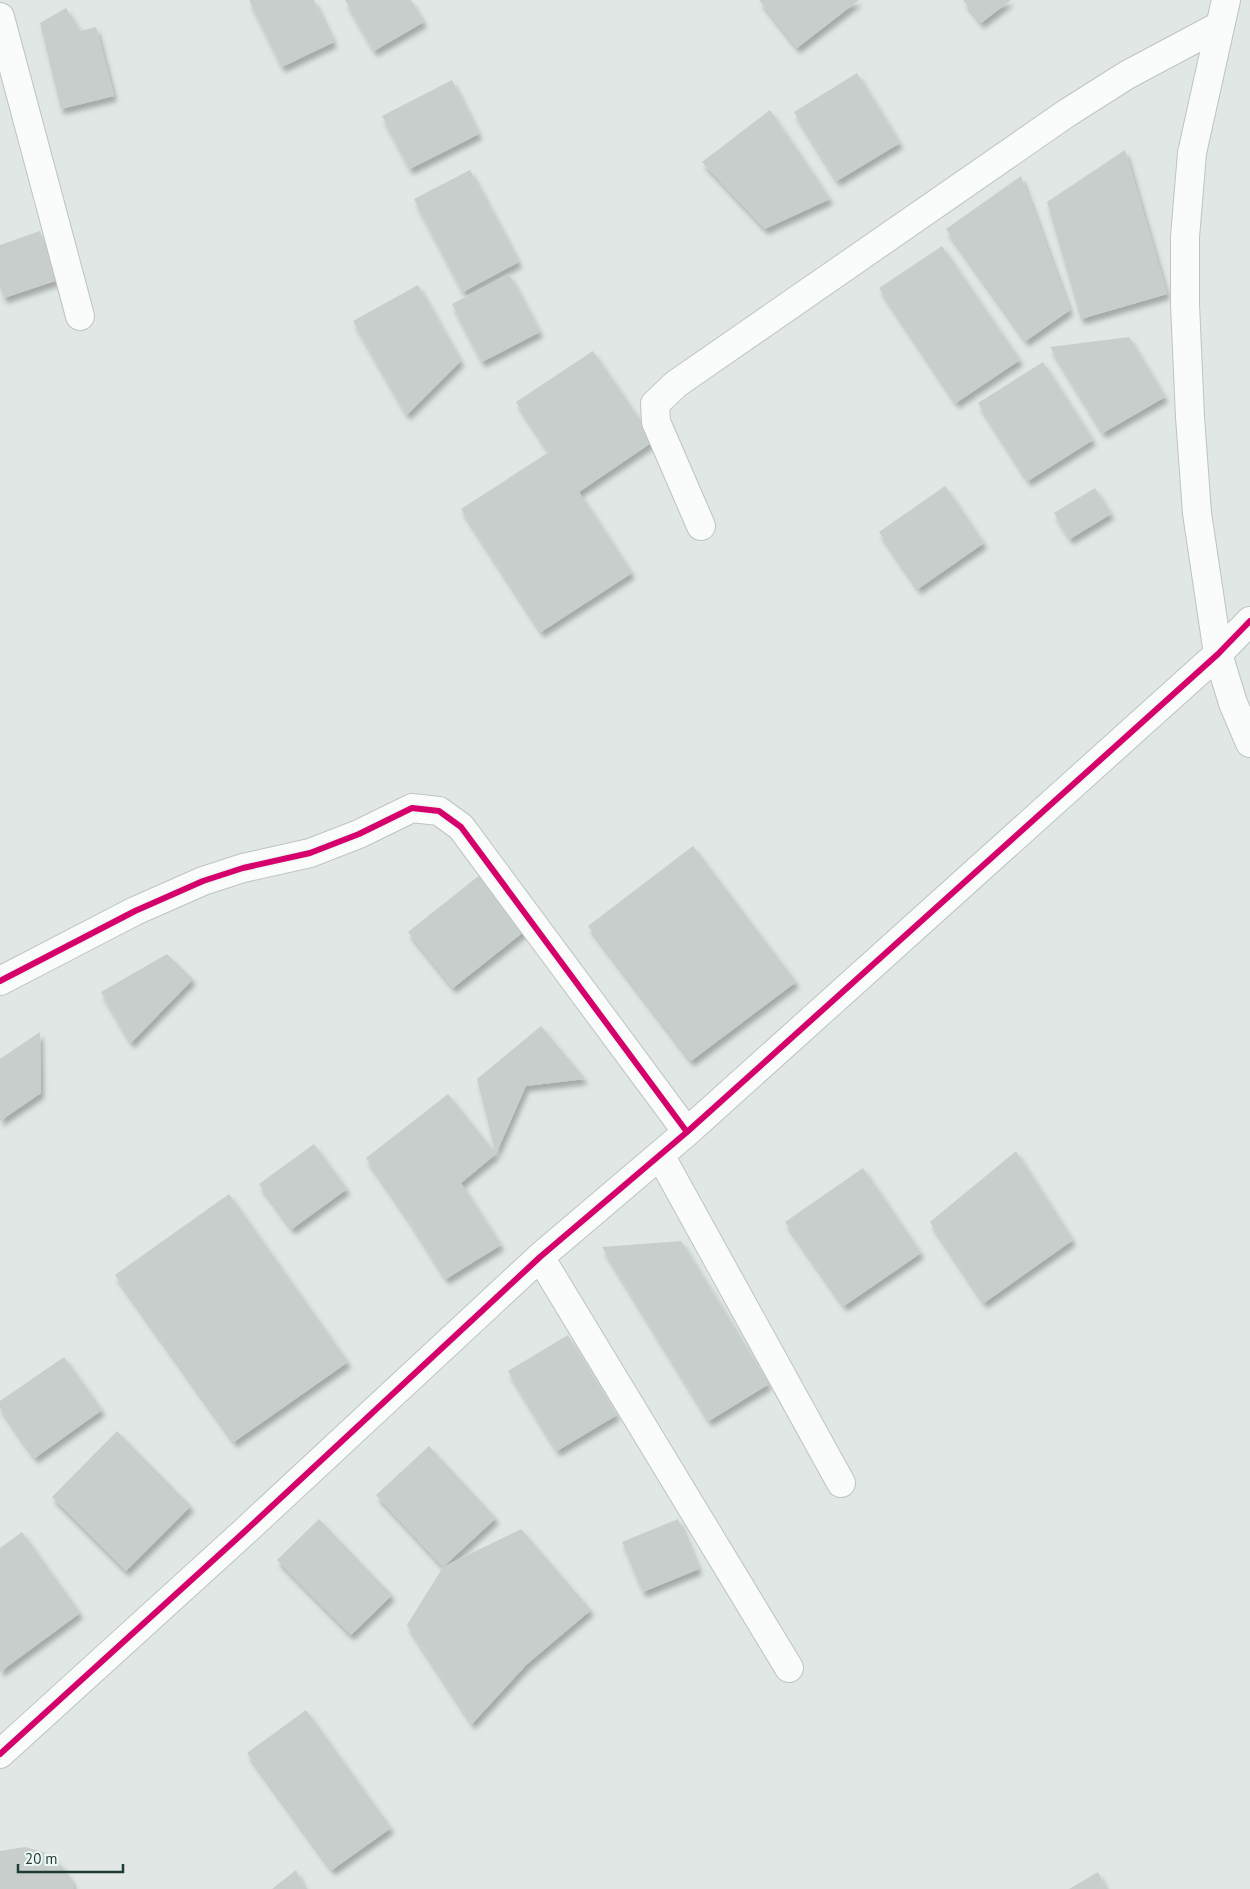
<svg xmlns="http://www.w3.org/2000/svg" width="1250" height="1889" viewBox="0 0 1250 1889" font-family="'PT Sans',sans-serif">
  <defs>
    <filter id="shadow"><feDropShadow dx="3" dy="5.5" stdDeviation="2.5" flood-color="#0004"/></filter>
  </defs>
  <rect width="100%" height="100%" fill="#e0e7e5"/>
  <path fill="#c7cecc" filter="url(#shadow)" d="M249,0h65l20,42 -52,25z
    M345,0h66l13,22 -50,29z
    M759,0h100l-62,48z
    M963,0h48l-30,23z
    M66,8l14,23 16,-4 18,69 -53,13 -21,-86z
    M857,73l43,70 -63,38 -43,-69z
    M452,80l27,54 -69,35 -28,-53z
    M770,110l60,89 -65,30 -63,-67z
    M1125,150l42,144 -86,25 -34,-117z
    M470,170l49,92 -56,30 -49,-93z
    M1021,176l49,134 -44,31 -80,-112z
    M40,231l18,49 -54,18 -4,-11v-42z
    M942,246l78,114 -64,43 -77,-115z
    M509,274l31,58 -58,30 -30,-58z
    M418,285l43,76 -54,54 -54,-94z
    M1129,337l36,60 -62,36 -53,-86z
    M593,351l61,90 -75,51 53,81 -91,59 -80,-123 88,-57 -33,-50z
    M1043,362l50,78 -65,41 -50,-78z
    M945,486l39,57 -66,46 -39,-57z
    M1095,488l16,26 -41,25 -16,-26z
    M693,846l103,136 -105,79 -103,-135z
    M486,870l45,56 -78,62 -45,-56z
    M167,954l26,25 -62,64 -30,-51z
    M541,1026l44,53 -59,7 -30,68 -35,29 40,62 -55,34 -39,-62 -41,-59 82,-64 48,60 -19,-75z
    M40,1032l1,61 -41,28v-62z
    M314,1144l33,45 -55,40 -33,-45z
    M1016,1151l57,89 -89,63 -54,-81z
    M863,1168l58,85 -77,53 -59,-84z
    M229,1194l119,168 -114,80 -119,-167z
    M681,1241l88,143 -60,37 -107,-174z
    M568,1335l49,80 -60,36 -49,-80z
    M64,1357l38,53 -67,48 -35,-50v-7z
    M117,1431l74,75 -65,65 -74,-74z
    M429,1446l67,72 -53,49 -67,-72z
    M319,1519l73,76 -41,40 -74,-75z
    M678,1519l21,50 -56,23 -21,-50z
    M521,1529l70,81 -65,55 -54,59 -65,-99 36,-58z
    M22,1532l58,81 -80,59v-124z
    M306,1710l85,118 -59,42 -85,-117z
    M25,1847l18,5 16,11 12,16 3,10h-74v-38z
    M296,1870l9,19h-33z
    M1098,1872l8,17h-37z"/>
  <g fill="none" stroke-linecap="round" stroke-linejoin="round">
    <g stroke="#bdc4c2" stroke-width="30">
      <path id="minor" d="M0,17l80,299
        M701,526l-45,-104 -1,-18 21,-20 391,-271 60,-38 92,-49
        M0,981l135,-70 68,-30 40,-13 67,-15 49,-19 53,-26 27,3 22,16 226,305
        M660,1155l181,328
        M540,1257l249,411
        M0,1754l242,-220 298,-277 147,-125 531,-478 32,-33"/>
    </g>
    <g stroke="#bdc4c2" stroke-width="30">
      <path id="tertiary" d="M1226,0l-34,153 -7,84v67l5,113 7,96 21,141 15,49 17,40"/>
    </g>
    <use href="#minor" stroke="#fafbfb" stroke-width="28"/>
    <use href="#tertiary" stroke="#fafbfb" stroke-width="28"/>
    <g stroke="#edf7f4" stroke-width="9">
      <path id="cycleway" d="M0,981l135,-70 68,-30 40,-13 67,-15 49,-19 53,-26 27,3 22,16 226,305
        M0,1754l242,-220 298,-277 147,-125 531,-478 32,-33"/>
    </g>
    <use href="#cycleway" stroke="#d6006c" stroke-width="6"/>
  </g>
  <path d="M18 1864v8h105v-8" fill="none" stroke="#1e3b37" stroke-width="2.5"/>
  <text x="25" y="1864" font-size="15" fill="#1e3b37" stroke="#edf7f4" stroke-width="4" paint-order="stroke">20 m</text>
</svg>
